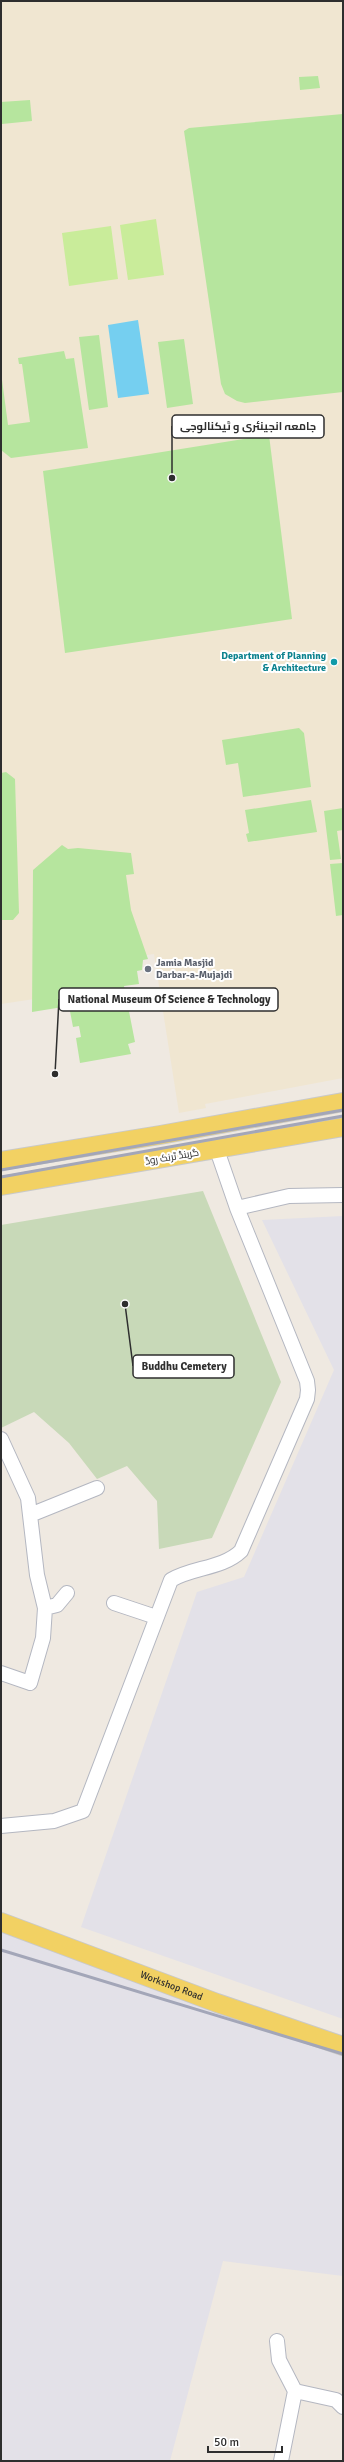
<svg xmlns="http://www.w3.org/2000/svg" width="344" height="2462" viewBox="0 0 344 2462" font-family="Signika,Cairo,sans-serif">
  <rect width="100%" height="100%" fill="#efe9e1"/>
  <path fill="#e3e1e8" d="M343,1216v803l-262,-92 116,-335 47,-15 90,-207 -72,-150z
    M1,1929l342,122v225l-120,-15 -53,200h-169z"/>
  <path fill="#f0e6d1" d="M1,1h342v1077l-138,26 1,4 -27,5 -25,-159 -14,2 -19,30 -120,18z"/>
  <path fill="#b6e59e" d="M318,76l2,12 -20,2 -1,-13z
    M30,100l2,21 -30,3 -1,-22z
    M343,114v278l-98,11 -8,-2 -12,-7 -4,-10 -37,-253 5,-3z
    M99,335l9,72 -19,3 -10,-73z
    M184,339l9,65 -26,4 -9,-66z
    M64,351l2,8 8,-1 14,90 -77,10 -10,-8v-78l7,53 22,-3 -8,-58h-3l-1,-6z
    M269,435l23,184 -227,34 -22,-182z
    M299,728l5,5 7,54 -68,10 -5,-34 -12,2 -4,-25z
    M6,772l9,7 4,134 -6,7h-12v-147z
    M311,800l6,32 -69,10 -2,-8 3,-1 -4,-23z
    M343,808v22l-6,1 4,28 -11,1 -6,-49z
    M62,845l6,4 10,-1 53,5 3,21 -8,1 5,35 17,49 -5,1 -1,10 -5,1 2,13 -15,2 11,56 -7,2 3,10 -51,9 -4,-25 5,-1 -2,-11 -6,1 -4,-21 -37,6 1,-142z
    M343,863v52l-7,1 -6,-52z"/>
  <path fill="#c8d9b8" d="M203,1191l78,191 -69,156 -53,11 -2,-48 -30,-35 -30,13 -28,-36 -35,-31 -33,16v-203z"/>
  <path fill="#c9ec9a" d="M156,219l8,56 -36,5 -8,-55z
    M111,226l7,53 -49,7 -7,-53z"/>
  <path fill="#75cff0" d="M138,320l11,74 -31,4 -10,-73z"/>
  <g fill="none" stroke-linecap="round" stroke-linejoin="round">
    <g stroke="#b4b7c1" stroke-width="16">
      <path id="minor" d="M217,1150l20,58 52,-12 54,-1
        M1,1439l27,59 9,77 8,33 -2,30 -13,45 -29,-10
        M30,1515l67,-27
        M114,1603l42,14
        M45,1608l12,-3 10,-12
        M1,1826l53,-5 29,-10 88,-231c22,-13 51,-11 70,-29l66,-152 1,-9 -1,-9 -70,-173
        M277,2341l2,19 16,31 -14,70
        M295,2391l41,9 7,7"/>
    </g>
    <g stroke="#c9c9c9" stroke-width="20">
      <g id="major">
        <path d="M1,1161l159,-26 183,-33"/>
        <path d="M1,1186l342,-59"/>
        <path id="s1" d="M1,1922l216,81 126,43"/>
      </g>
    </g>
    <use href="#minor" stroke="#fff" stroke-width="14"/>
    <use href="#major" stroke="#f2d163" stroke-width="18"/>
    <path stroke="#a3a6b8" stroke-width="3" d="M1,1170l342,-60
      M1,1177l342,-61
      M1,1950l342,104"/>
  </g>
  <circle fill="#0f9aa8" stroke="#fff" stroke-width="1.5" cx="334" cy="662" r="4"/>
  <circle fill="#6b7280" stroke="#fff" stroke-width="1.5" cx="148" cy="969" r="4"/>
  <g text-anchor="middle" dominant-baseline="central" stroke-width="4" stroke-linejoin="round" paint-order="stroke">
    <g font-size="10" font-weight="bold" fill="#0d838f" stroke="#fff" text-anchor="end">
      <text x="326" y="656">Department of Planning<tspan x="326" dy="12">&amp; Architecture</tspan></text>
    </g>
    <g font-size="10" font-weight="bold" fill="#5b616d" stroke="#fff" text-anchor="start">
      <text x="156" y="963">Jamia Masjid<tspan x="156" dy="12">Darbar-a-Mujajdi</tspan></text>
    </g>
    <g font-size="10" fill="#2e2e2e" stroke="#fff">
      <text transform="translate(172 1157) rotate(-10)">گرینڈ ٹرنک روڈ</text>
      <text stroke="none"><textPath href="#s1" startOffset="182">Workshop Road</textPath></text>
    </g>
  </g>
  <path fill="none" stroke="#2e2e2e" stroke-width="1.5" d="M172 478L172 426M55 1074L59 999M125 1304L133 1366"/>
  <g fill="#2e2e2e" stroke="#fff" stroke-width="1.5">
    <circle cx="172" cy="478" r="4"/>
    <circle cx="55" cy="1074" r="4"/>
    <circle cx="125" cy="1304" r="4"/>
  </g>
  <g fill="#fff" stroke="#2e2e2e" stroke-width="1.5">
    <rect x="172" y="415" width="152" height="23" rx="4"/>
    <rect x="59" y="988" width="219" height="23" rx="4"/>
    <rect x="133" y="1355" width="101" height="23" rx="4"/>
  </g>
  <g font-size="11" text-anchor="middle" font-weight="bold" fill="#2e2e2e">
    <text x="248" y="430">جامعہ انجینئری و ٹیکنالوجی</text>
    <text x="169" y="1003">National Museum Of Science &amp; Technology</text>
    <text x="184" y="1370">Buddhu Cemetery</text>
  </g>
  <rect width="344" height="2462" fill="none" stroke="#2e2e2e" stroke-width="4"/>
  <path d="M208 2446v6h74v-6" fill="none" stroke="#2e2e2e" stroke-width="2"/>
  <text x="214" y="2446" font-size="12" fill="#2e2e2e" stroke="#ffffff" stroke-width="3" paint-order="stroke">50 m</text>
</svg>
